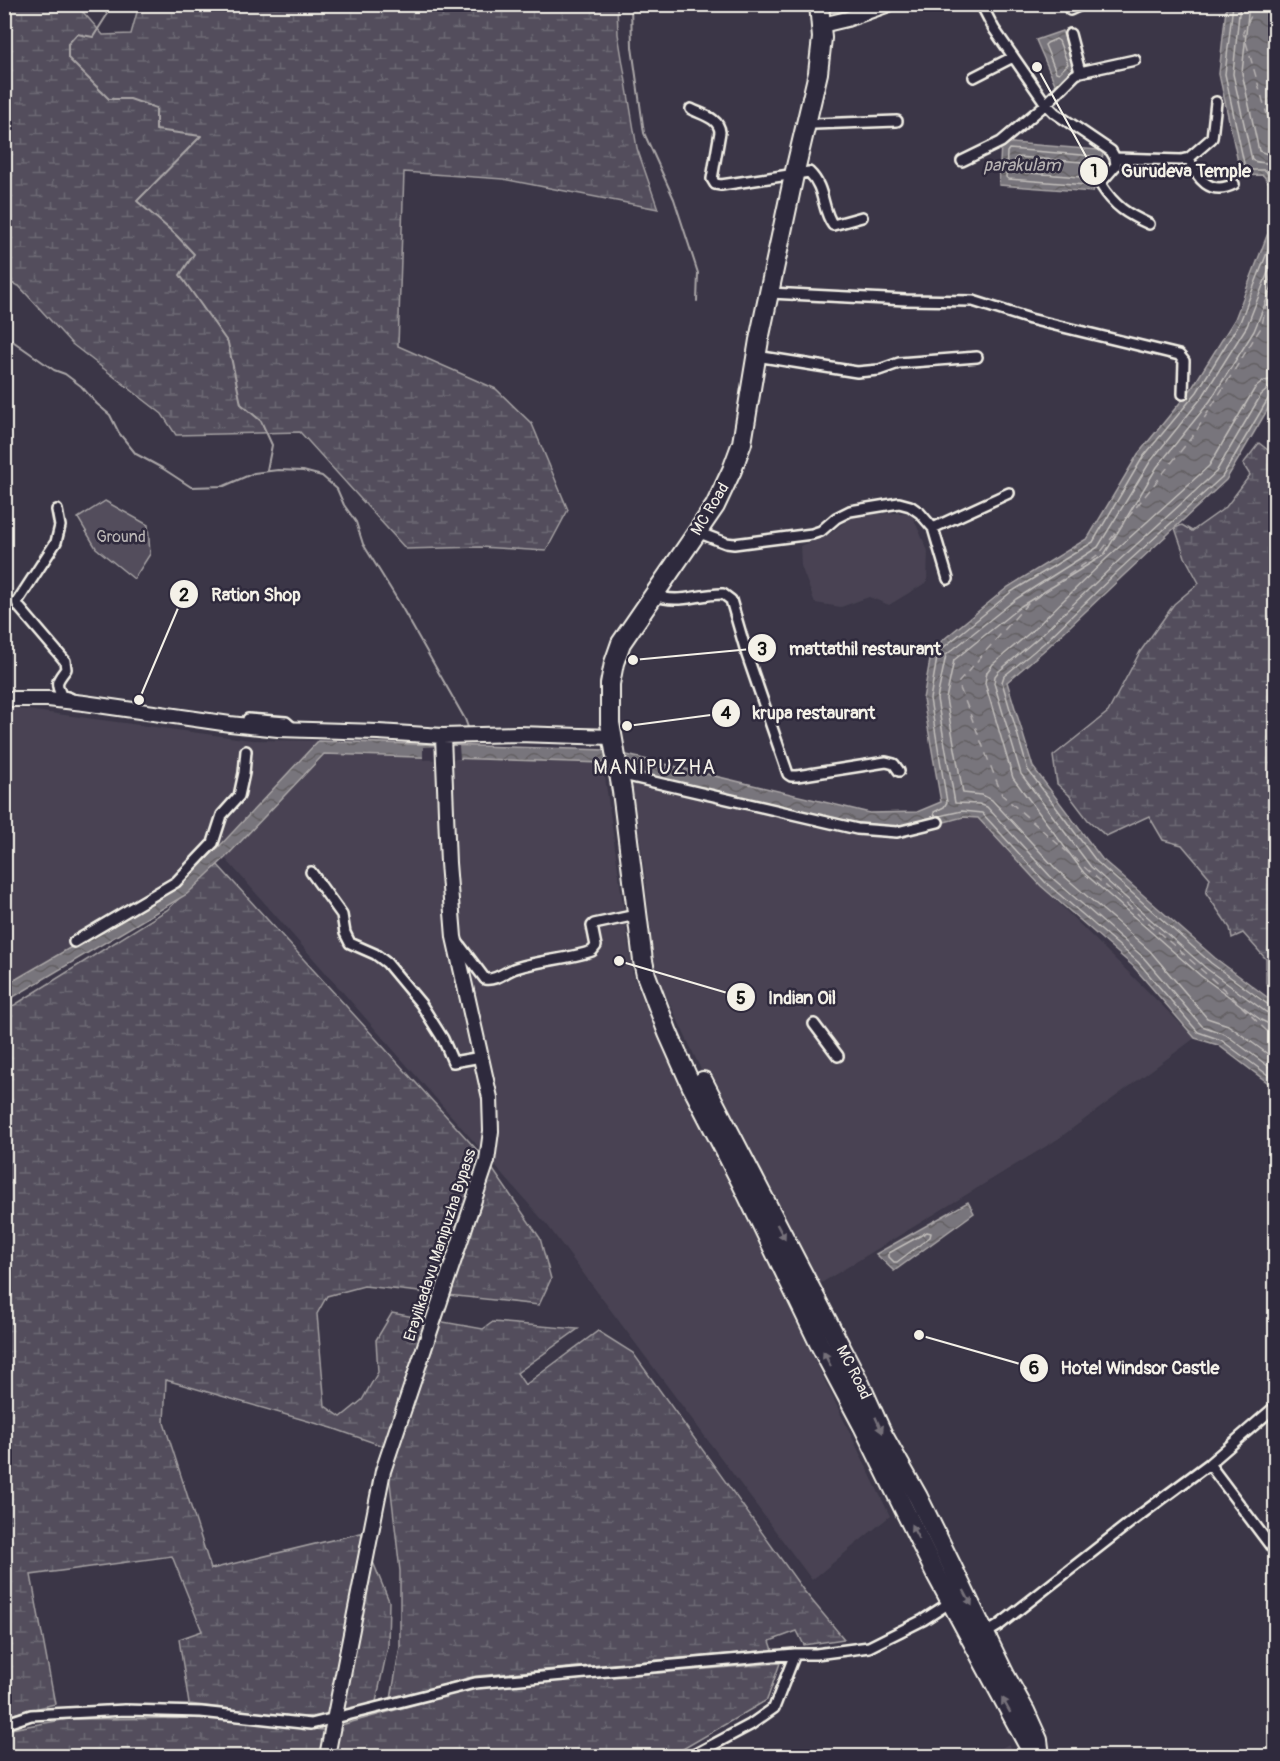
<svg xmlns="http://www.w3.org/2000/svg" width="1280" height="1761" viewBox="0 0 1280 1761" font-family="Pangolin,sans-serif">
  <defs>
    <pattern id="wetland-marsh" width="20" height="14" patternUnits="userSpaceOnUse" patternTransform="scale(1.5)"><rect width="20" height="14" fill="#534e5c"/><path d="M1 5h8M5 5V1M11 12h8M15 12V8" fill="none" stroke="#6c6873"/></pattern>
    <pattern id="water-waves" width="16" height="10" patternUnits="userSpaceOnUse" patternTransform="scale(1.5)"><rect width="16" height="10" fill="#78747b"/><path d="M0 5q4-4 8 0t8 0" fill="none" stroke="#636063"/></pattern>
  </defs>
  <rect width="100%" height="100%" fill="#3b3647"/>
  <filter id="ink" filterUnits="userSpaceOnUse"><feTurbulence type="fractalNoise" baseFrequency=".0167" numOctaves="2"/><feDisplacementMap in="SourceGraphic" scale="12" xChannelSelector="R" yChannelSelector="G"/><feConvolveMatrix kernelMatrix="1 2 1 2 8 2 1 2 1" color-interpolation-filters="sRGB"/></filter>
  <g filter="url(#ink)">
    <path fill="#484352" d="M898,513h13l17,38 -1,31 -38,23 -20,-8 -28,10 -26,-4 -14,-37 -1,-20 31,-13 20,-16 11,-3z
      M5,707l246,33 67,1 -101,108 -45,40 -167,97z
      M324,754l279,9 30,213 28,65 229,475 -78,64 -264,-354 -323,-368z
      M630,770l204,52 144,-5 63,69 154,152 -137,101 -245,149 -109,-212 -49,-104 -10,-97z
      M1009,1744l7,12h-29z"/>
    <path fill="#534e5c" stroke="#a4a0a2" stroke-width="1.5" d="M105,501l43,24 2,29 -16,25 -38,-31 -18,-30z"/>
    <path fill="url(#wetland-marsh)" stroke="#a4a0a2" stroke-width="1.5" d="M4,5h73l26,30 28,-1 8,-29h478l1,29 19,114 21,61 -155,-30 -99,-7 -6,174 98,43 36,35 36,86 -22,41 -66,-4 -74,2 -106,-117 -124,3 -14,-21 -90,-70 -53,-58 -14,-5z
      M1259,443l14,11 2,-3v539l-9,-7v-24l-23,-26 -11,5 -2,-10 -24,-35 4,-15 -28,-33 -19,-5 -14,-24 -43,20 -18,-16 -19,-25 -12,-11 -4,-28 55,-44 32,-60 34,-48 25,-21 -14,-26 -10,-29 7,-3 10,6 34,-24 24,-32 -7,-11z
      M216,863l271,298 53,77 11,41 -12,26 -175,-19 -37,10 -10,18 8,92 16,11 21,-17 16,-28 -2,-32 16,-27 91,16 10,-7 85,7 -61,44 8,12 73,-54 35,22 171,238 40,48 -40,6 -7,-14 -27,10 3,9 -297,26 -85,23 9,-52v-76l-14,-124 -54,-19 -166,-48 -2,43 47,146 150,-36 28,68 -1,45 -12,56 -52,14 -24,1 -111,-13 -10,-65 23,-8 -30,-75 -141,19 24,129 -50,12v-705l162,-101z
      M780,1663l-13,37 -96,56h-666v-26l63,-11 140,-1 115,12 152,-42z"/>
    <path fill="url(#water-waves)" stroke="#aaa6a7" stroke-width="1.5" d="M1228,5h47v392l-49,83 -102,95 -76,72 -41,35 26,85 69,92 113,99 60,45v85l-57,-43 -23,-7 -62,-72 -92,-80 -63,-68 -15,-1 -52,14 -77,-9 -231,-59 -279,-9 -99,104 -38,36 -182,108 -1,-16 168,-97 45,-40 101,-108 288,9 264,63 47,-1 24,-10 -18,-103 9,-50 76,-62 80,-49 50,-84 54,-66 43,-69 33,-86 1,-50 -6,-8 -22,1 -22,-102 7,-65z
      M1062,31l13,36 -19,19 -20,-46z
      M1001,142l110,9 -8,3 -10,38 -94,-7z
      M968,1202l6,11 -80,58 -18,-17z"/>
    <path fill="#3b3647" d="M459,746l1,13 -37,1v-13z"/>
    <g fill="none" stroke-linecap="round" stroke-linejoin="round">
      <path stroke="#c2bfbc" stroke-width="1.5" d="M1240,4l-7,70 19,86c8,5 15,-1 24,9
        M1249,4l-7,69 17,78 17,6
        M1056,39l3,2 9,23 -9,9 -3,-1 -11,-27 2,-2z
        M1009,149l85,7 1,3 -6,25 -3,1 -78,-6 -2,-2 1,-25z
        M1017,157l66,5 3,4 -3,10 -2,1 -65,-5 -2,-2v-10z
        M1276,252l-29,74 -44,70 -53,66 -52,85 -82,52 -70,56 -9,44 18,104 24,1 8,3 63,69 93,81 59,69 23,8 51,38
        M1276,277l-22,54 -44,70 -53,66 -53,88 -83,51 -67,54 -8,39 17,94 19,2 10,5 65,70 93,81 57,67 21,7 48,35
        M1276,379l-12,2 -9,7 -46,78 -102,92 -74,72 -40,34 -6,8 -2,11 28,95 71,95 117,103 60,44 6,3 9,1
        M1276,388l-8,1 -7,6 -45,77 -102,93 -75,72 -40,34 -4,5 -1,7 27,91 70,93 116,102 59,43 10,3
        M1276,395l-5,1 -3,3 -46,78 -103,93 -75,73 -40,33 -2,6 26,88 69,92 114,101 59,43 6,1
        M939,816l23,-5 20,2 63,69 93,80 60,70 23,8 55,41
        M935,817l-1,-5 10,-5 3,-5 -17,-103 8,-47 73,-60 82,-50 50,-85 54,-65 43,-70 34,-87 1,-54 -10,-11h-17l-3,-2 -20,-94 8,-70
        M927,1232l4,1 -1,4 -33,25h-3l-5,-5v-4z"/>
      <path stroke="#aaa6a7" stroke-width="2" d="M103,4l4,11 -14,22 -16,-3 -9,10v14l41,41h21l26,9v22l45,6 -64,65 39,34 18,19 -14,21 48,68 13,61 20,17 11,24 -5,25
        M631,4l1,43 12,86 30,66 24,74 -1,28
        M4,335l50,35 11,4 16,12 16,18 13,11 9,18 17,21 26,14 29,19 33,-1 30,-13 24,-3 25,1 19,5 15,13 7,16 12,17 7,22 34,55 68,120 4,11"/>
      <path stroke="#b6b2b2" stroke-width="1.5" stroke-dasharray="8 6" stroke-linecap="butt" d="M1257,4l-14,28 25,86 8,53
        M1276,246l-14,80 -67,107 -96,121 -72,50 -69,79 44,112 226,198 48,47"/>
      <g stroke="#f4f1e8" stroke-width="14">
        <path id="street" d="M981,4l13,25 52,75 9,9 56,38 4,7 1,7 -13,15 -2,5c14,22 26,29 48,39
          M1070,10l13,-6
          M1070,34l10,38
          M974,77l39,-20
          M691,109c12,6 28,9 29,23l-8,47 3,5 6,1 88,-13c17,16 12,37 24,53l29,-8
          M807,122l7,2 83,-3
          M1115,158l66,2 8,-2 23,-20 4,-36
          M1189,158c8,21 21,38 45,26
          M962,161l39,-19 45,-38 29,-29 5,-3 55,-12
          M770,293l136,7 67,1 57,18 149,36 5,6 -1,33
          M756,356l101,16 22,-2 20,-7 78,-6
          M57,510l3,16 -4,16 -39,60 2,5 46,54 1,8c-9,12 -11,13 -5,26l9,3
          M933,528l76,-35
          M697,532l29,11 8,1 78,-10 9,-3 15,-13 14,-7 49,-8 11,3 10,7 13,15 15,51
          M654,594c22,12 46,-1 69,0l8,6 16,55 41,119 3,2h6l89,-14 8,2 5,7
          M248,719l38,3 8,7
          M619,774l238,55 40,3 41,-10
          M311,872l31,43 3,18 5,10 25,11 12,9 34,41 22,35 10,23 28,-5
          M74,942l102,-60 37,-39 9,-28 17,-19 5,-23 2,-22
          M458,943l27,36c11,2 21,-8 31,-11 25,-8 53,-9 76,-17l4,-5 -4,-20 2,-2 42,-9
          M814,1024l24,32
          M1209,1464l67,89
          M985,1634l13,-8 134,-105 77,-57 67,-58
          M4,1724l27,-9 94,-5 76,2 110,12 164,-41 320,-29h21l53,-7 54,-27 28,-18
          M692,1756l58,-31 24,-17 21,-54"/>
      </g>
      <g stroke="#f4f1e8" stroke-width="18">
        <path id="secondary" d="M822,25l25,-6 42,-15
          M4,699h44l36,4 146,21 48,5 100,3 65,4 75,-2 94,3
          M327,1756l56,-285 104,-310 4,-30 -1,-33 -36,-161 -6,-74 -5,-127"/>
      </g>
      <g stroke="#f4f1e8" stroke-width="22">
        <g id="highway">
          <path d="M819,4l3,34 -4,35 -24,102 -35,165 -17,103 -10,27 -17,36 -94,137 -7,20 -4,21v39l12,68 21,170 3,14 22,58 24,54 50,97 77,159 44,83 73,148 98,182"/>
          <path id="s1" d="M703,1081l157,303 23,51 35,62 87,178 20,36 13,29 2,16"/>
        </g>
      </g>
      <use href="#street" stroke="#2f2a3d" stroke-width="9"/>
      <use href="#secondary" stroke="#2f2a3d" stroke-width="14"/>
      <use href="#highway" stroke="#2f2a3d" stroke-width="18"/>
    </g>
    <defs><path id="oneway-solid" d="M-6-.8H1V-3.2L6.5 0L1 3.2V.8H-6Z" transform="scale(1.5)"/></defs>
    <g fill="#747079">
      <use href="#oneway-solid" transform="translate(781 1232) rotate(62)"/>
      <use href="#oneway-solid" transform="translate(827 1359) rotate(-117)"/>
      <use href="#oneway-solid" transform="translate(879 1425) rotate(66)"/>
      <use href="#oneway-solid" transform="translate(915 1532) rotate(-118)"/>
      <use href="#oneway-solid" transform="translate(968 1598) rotate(62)"/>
      <use href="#oneway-solid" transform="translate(1006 1705) rotate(-119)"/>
    </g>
  </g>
  <g text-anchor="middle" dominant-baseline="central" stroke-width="5" stroke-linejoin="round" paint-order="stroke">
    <g font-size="16" fill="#f4f1e8" stroke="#2f2a3d">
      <text transform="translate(710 509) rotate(-59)">MC Road</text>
      <text transform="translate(440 1245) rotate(-72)">Erayilkadavu Manipuzha Bypass</text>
      <text stroke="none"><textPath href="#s1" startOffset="328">MC Road</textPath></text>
    </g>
    <g font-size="16" fill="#bcb8b7" stroke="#2f2a3d">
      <text x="121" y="537">Ground</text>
    </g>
    <g font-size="18" font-style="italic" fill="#b6b2b2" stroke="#2f2a3d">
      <text x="1022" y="165">parakulam</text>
    </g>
    <g font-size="20" letter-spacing="1.5" fill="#f4f1e8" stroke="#2f2a3d">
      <text x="655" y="767">MANIPUZHA</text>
    </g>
  </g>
  <path fill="none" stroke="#f4f1e8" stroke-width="2" d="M1037 67L1094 171M139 700L184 594M633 660L762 648M627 726L726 713M619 961L741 997M919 1335L1034 1368"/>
  <g fill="#f4f1e8" stroke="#2f2a3d" stroke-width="2">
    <circle cx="1037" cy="67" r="6"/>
    <circle cx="139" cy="700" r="6"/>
    <circle cx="633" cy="660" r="6"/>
    <circle cx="627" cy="726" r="6"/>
    <circle cx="619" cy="961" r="6"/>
    <circle cx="919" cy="1335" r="6"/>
    <circle cx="1094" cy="171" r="15"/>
    <circle cx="184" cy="594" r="15"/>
    <circle cx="762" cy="648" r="15"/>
    <circle cx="726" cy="713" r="15"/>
    <circle cx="741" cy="997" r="15"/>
    <circle cx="1034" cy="1368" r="15"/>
  </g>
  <g font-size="18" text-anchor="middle" font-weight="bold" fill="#111">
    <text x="1094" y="177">1</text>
    <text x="184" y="601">2</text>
    <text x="762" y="655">3</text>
    <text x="726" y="719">4</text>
    <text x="741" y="1004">5</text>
    <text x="1034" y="1374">6</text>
  </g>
  <g font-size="18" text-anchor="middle" font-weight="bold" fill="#f4f1e8" stroke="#2f2a3d" stroke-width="5" stroke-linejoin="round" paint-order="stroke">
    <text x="1186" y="177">Gurudeva Temple</text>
    <text x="256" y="601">Ration Shop</text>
    <text x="865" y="655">mattathil restaurant</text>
    <text x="814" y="719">krupa restaurant</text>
    <text x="802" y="1004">Indian Oil</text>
    <text x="1140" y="1374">Hotel Windsor Castle</text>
  </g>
  <rect width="1280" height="1761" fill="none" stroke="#2f2a3d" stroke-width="24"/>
  <rect x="12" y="12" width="1256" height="1737" fill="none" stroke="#f4f1e8" stroke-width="2" filter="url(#ink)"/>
</svg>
